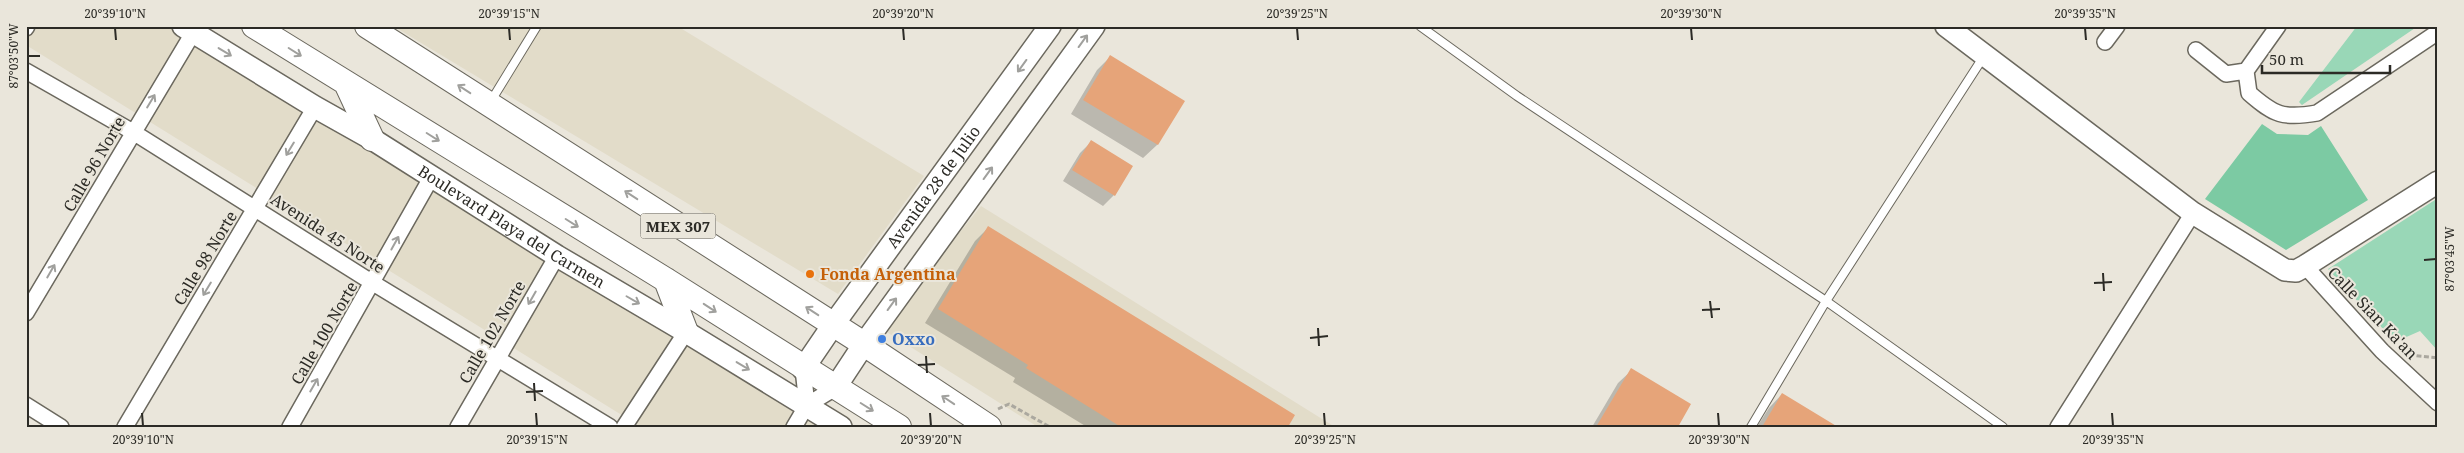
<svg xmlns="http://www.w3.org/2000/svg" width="2464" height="453" viewBox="0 0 2464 453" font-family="'Noto Serif',serif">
  <rect width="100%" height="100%" fill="#eae6db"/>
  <path fill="#e2dcc9" d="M26,26h148l646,401h-179l-615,-382z
    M393,26h284l247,150 -86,118z
    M981,206l354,221h-297l-156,-98z"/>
  <path fill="#99d7b7" d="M2357,26h61l-116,79 -3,-3z
    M2438,198v153l-18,-20 -25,11 -67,-73z"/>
  <path fill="#7ccaa3" d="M2262,124l15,10 31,1 13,-9 47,74 -82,50 -81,-51z"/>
  <path fill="#0003" d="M1110,57l73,45 -26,43 -14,13 -72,-44 26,-44z
    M1091,142l23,53 -11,11 -40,-25 17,-28z
    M988,228l298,199h-199l-74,-45 2,-4 -90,-55 50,-82z
    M1632,370l44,57h-84l26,-44z
    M1782,394l54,33h-79l12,-19z"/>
  <path fill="#e6a479" d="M1110,55l75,46 -27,44 -75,-45z
    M1091,140l42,26 -18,30 -43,-26z
    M988,226l307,189 -7,12h-167l-95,-59 2,-3 -90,-56z
    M1631,368l60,36 -13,23h-82z
    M1782,393l56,34h-76z"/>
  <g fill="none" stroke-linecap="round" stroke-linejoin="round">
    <g stroke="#6b685e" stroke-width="10">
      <path id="service" d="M1420,26l97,70 309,205 177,126
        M491,101l46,-75
        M1751,427l75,-126 158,-245"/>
    </g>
    <g stroke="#6b685e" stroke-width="18">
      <path id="minor" d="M26,28l1,-2
        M2105,42l12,-16
        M2196,50l30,24 20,-3 3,22c25,22 34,26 68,20l121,-81
        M26,71l107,61 240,151 237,144
        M2246,71l32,-45
        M2305,266l77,85 56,52
        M26,313l167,-280
        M803,369l4,36
        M26,405l35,22
        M125,427l190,-320
        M290,427l141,-249
        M458,427l99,-171
        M624,427l62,-95
        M794,427l13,-22 28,-17
        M2058,427l135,-214"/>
    </g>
    <g stroke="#6b685e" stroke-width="24">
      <g id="secondary">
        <path id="s1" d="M183,26l132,81 57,32 185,117 129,76 155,95"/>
        <path d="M1946,26l247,187 92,57 11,1 9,-5 133,-84"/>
        <path id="s2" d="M803,369l30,-44 217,-299"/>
        <path d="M835,388l29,-44 230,-318"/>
      </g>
    </g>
    <g stroke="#6b685e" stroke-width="26">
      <path id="trunk" d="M254,26l412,254 233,147
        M367,26l497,318 125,83
        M346,83l26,56
        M666,280l20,52"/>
    </g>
    <path stroke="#aba89f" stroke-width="3" stroke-dasharray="5 2.5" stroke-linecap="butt" d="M2409,355l29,3
      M998,409l11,-5 41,23"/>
    <use href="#service" stroke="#fff" stroke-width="8"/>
    <use href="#minor" stroke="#fff" stroke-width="15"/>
    <use href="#secondary" stroke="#fff" stroke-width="21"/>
    <use href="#trunk" stroke="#fff" stroke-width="24"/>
  </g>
  <defs><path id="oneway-shaft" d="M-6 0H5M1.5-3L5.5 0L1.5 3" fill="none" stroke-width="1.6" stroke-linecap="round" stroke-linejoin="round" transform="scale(1.25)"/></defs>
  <g stroke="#a0a09d">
    <use href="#oneway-shaft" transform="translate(1083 41) rotate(-54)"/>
    <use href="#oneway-shaft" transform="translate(225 52) rotate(31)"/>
    <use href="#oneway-shaft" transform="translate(295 52) rotate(32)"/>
    <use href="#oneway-shaft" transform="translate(1022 66) rotate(126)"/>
    <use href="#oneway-shaft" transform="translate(464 89) rotate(-147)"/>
    <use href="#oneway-shaft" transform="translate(151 101) rotate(-59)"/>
    <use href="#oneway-shaft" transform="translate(433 137) rotate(32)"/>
    <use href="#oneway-shaft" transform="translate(290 149) rotate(121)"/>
    <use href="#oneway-shaft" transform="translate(988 173) rotate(-54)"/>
    <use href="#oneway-shaft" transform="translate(631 195) rotate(-147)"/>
    <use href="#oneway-shaft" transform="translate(572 223) rotate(32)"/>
    <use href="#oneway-shaft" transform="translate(395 243) rotate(-61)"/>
    <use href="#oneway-shaft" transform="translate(51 271) rotate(-60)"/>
    <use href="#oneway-shaft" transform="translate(207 289) rotate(121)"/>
    <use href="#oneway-shaft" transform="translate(532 298) rotate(120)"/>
    <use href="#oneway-shaft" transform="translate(633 300) rotate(30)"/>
    <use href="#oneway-shaft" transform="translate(892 304) rotate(-54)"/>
    <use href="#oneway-shaft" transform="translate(710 308) rotate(33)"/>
    <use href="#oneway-shaft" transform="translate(812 311) rotate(-147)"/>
    <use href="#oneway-shaft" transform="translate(743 366) rotate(31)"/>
    <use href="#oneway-shaft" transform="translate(314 385) rotate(-60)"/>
    <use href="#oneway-shaft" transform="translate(948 400) rotate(-146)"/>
    <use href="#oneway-shaft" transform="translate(867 407) rotate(32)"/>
  </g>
  <path fill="none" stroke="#2c2b26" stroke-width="2" d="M115,28l1,12M509,28l1,12M903,28l1,12M1297,28l1,12M1691,28l1,12M2085,28l1,12M28,56h12M2424,260l12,-1M2103,273l1,18M2094,283l18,-1M1710,301l2,17M1702,310l18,-1M1318,328l1,18M1310,338l18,-2M926,356l1,17M918,365l17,-1M534,383l1,18M526,392l17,-1M142,413l1,13M536,413l1,13M930,413l1,13M1324,413l1,13M1718,413l1,13M2112,413l1,13"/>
  <circle fill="#e8710a" stroke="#eae6db" stroke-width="2" cx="810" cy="274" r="5"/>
  <circle fill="#3f7fe0" stroke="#eae6db" stroke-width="2" cx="882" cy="339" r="5"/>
  <g text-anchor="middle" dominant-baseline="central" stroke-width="4" stroke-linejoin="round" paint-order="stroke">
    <rect fill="#eae6db" stroke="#65635c" stroke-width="1" x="640.5" y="213.5" width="75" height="25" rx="4"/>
    <g font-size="15" font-weight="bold" fill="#2c2b26">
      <text x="678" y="226">MEX 307</text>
    </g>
    <g font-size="16" fill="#2c2b26" stroke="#eae6db">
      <text transform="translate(94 164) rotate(-60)">Calle 96 Norte</text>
      <text stroke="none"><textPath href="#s2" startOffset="224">Avenida 28 de Julio</textPath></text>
      <text stroke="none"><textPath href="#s1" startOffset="385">Boulevard Playa del Carmen</textPath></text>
      <text transform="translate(328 233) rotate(33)">Avenida 45 Norte</text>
      <text transform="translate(205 258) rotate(-59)">Calle 98 Norte</text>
      <text transform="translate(2373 313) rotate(46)">Calle Sian Ka'an</text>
      <text transform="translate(492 332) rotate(-60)">Calle 102 Norte</text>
      <text transform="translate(324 333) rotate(-60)">Calle 100 Norte</text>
    </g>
    <g font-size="16" font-weight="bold" fill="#c56008" stroke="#eae6db" text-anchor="start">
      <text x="820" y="274">Fonda Argentina</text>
    </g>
    <g font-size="16" font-weight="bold" fill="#366cbe" stroke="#eae6db" text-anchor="start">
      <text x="892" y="339">Oxxo</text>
    </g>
  </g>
  <rect width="2464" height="453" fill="none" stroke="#eae6db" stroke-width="55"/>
  <path d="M2262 65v8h128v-8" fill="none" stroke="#2c2b26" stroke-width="2.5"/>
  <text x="2269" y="65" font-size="15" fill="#2c2b26" stroke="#eae6db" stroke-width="4" paint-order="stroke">50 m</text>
  <rect x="28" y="28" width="2408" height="398" fill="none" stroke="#2c2b26" stroke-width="2"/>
  <g font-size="12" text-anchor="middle" fill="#2c2b26">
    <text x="115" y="18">20°39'10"N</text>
    <text x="509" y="18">20°39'15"N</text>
    <text x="903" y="18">20°39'20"N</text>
    <text x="1297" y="18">20°39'25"N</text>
    <text x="1691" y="18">20°39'30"N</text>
    <text x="2085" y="18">20°39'35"N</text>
    <text transform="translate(14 56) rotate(-90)" y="4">87°03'50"W</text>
    <text transform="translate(2450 259) rotate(-90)" y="4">87°03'45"W</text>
    <text x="143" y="444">20°39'10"N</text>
    <text x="537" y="444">20°39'15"N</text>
    <text x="931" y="444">20°39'20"N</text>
    <text x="1325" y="444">20°39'25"N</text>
    <text x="1719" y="444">20°39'30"N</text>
    <text x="2113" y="444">20°39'35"N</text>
  </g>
</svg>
